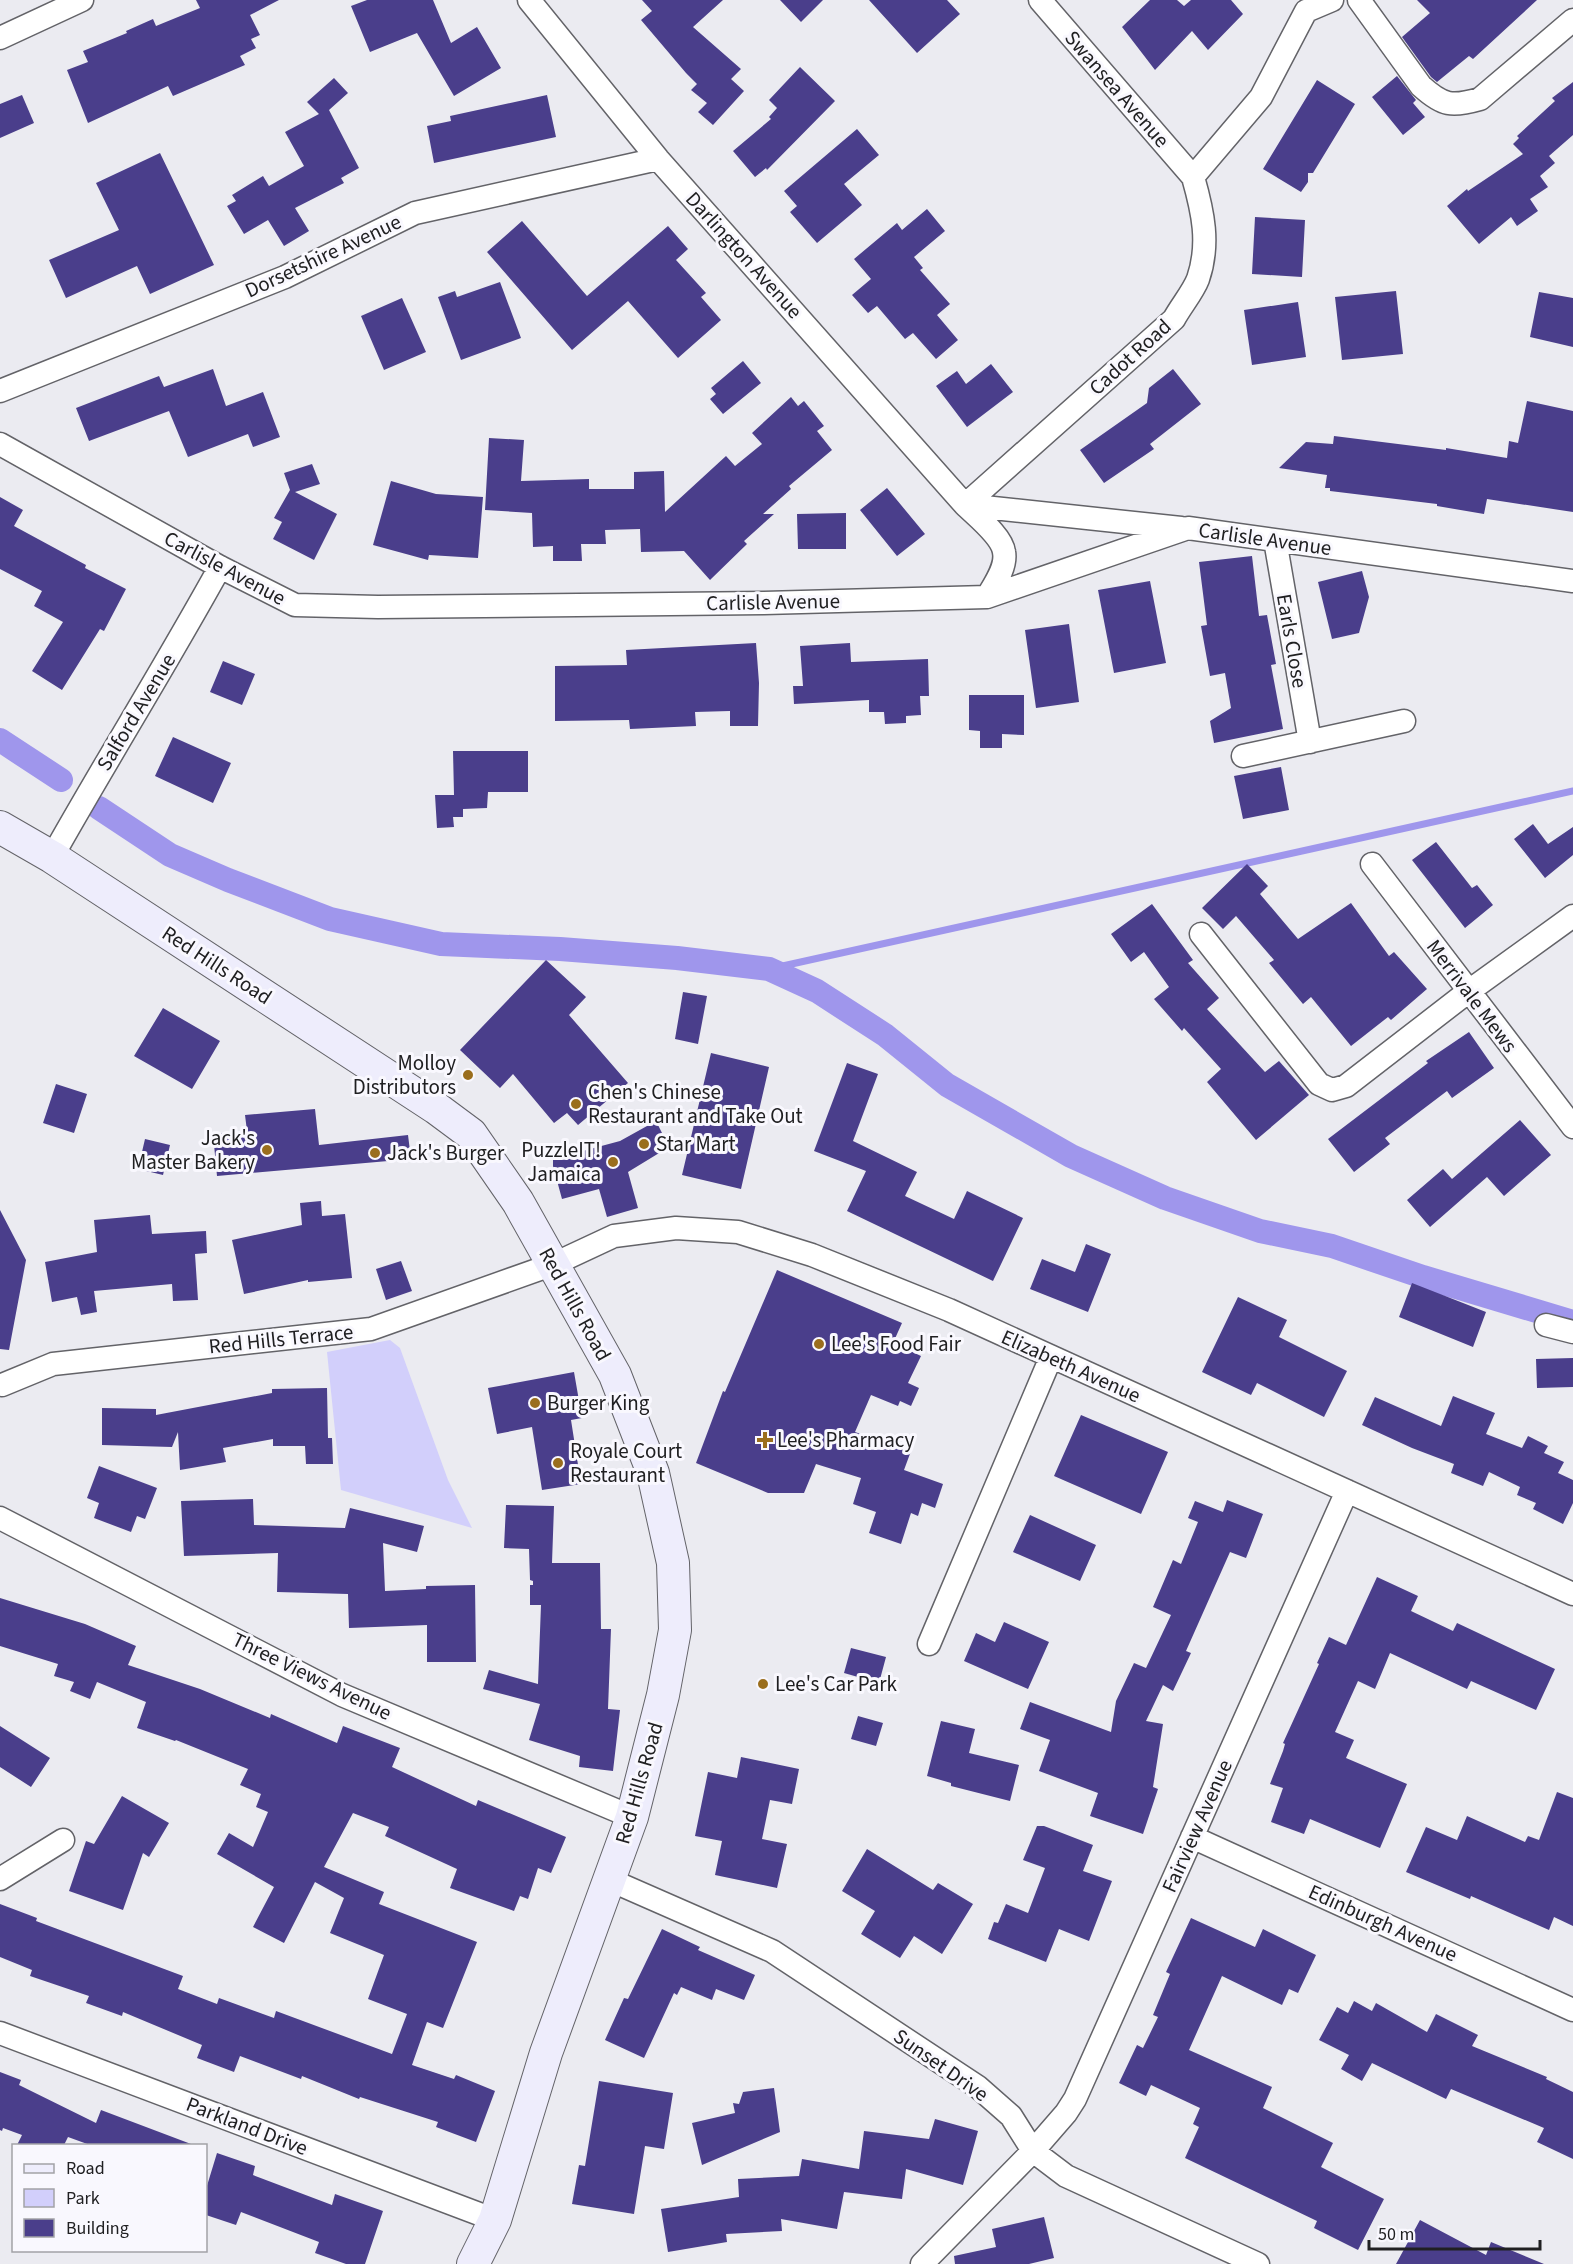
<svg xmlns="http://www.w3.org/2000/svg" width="1573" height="2264" viewBox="0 0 1573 2264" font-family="'Source Sans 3',sans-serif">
  <rect width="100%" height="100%" fill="#ebebf1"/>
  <path fill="#d2cffb" d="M390,1340l10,8 48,132 24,48 -131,-38 -14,-138z"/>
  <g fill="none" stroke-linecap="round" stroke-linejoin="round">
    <path stroke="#9f96ec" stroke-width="7" d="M769,969l804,-178"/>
    <path stroke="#9f96ec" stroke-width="24" d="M0,740l61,40
      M99,808l71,47 58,25 102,39 111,25 119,5 117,9 92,11 48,22 68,44 62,50 124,71 94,42 95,33 72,15 91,31 150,45"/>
  </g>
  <path fill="#4a3e8b" d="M196,0h83l-29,15 10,20 -9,4 5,9 -16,8 5,9 -72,31 -5,-10 -80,37 -21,-53 21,-8 -5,-11 44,-18 -1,-2 27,-12 3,7 44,-18z
    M367,0h66l18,43 26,-16 24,41 -47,28 -37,-63 -47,19 -19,-46z
    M642,0h81l-30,27 48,42 -10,10 13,12 -31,34 -15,-13 9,-9 -16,-13 6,-6 -11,-11 -45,-53 11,-9z
    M780,0h43l-22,22z
    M869,0h78l13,14 -43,39z
    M1150,0h27l7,6 7,-6h40l12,14 -35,36 -16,-19 -37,39 -33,-43z
    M1417,0h120l-64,59 -4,-3 -32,26 -6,-5 -29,-40 28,-24z
    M800,67l35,34 -68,69 -1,-2 -11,9 -22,-26 38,-32 -2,-2 8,-9 -8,-8z
    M1397,76l19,24 -3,3 12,14 -22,18 -31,-38z
    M334,78l14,15 -19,17 30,58 -18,10 3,5 -49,25 14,23 -25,15 -16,-26 -24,14 -17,-28 9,-5 -4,-6 31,-19 6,10 35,-20 -19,-34 34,-18 -12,-12z
    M1317,80l38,24 -42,69h-5v9l-7,10 -38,-23z
    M1573,82v53l-24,21 6,7 -15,13 8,11 -18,12 8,12 -21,15 -6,-9 -32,27 -32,-38 20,-17 1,2 55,-37 -10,-10 6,-6 -2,-2 38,-35 -3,-3z
    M22,95l12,28 -34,15v-34z
    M547,95l9,42 -122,26 -7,-37 24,-5 -1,-5z
    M857,129l22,26 -35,29 18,21 -45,38 -27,-31 7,-6 -13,-15z
    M160,153l54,112 -64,29 -13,-28 -71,32 -17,-38 70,-30 -23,-47z
    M927,209l18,22 -31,26 9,11 -3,2 30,34 -13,11 21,25 -22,19 -23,-26 -8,6 -28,-33 -9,7 -16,-18 19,-16 -17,-20 43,-36 5,7z
    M1255,217l50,3 -3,57 -50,-3z
    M522,221l65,75 81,-70 20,23 -12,11 30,33 -5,4 20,23 -43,38 -50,-57 -56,49 -85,-98z
    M500,282l21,56 -60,22 -23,-63 17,-6 2,6z
    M1396,291l7,63 -61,6 -7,-63z
    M1539,292l34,6v49l-43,-10z
    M402,298l24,54 -42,18 -23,-54z
    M1298,302l8,55 -54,8 -8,-55z
    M743,361l18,22 -38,31 -13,-15 6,-5 -5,-6z
    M991,364l22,28 -46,35 -31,-41 21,-15 9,13z
    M213,369l13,37 37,-14 17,45 -27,10 -5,-13 -60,23 -19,-46 -80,30 -13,-33 83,-32 5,11z
    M1173,369l28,35 -51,40 4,5 -50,34 -24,-33 67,-47 2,-15z
    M791,397l7,9 6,-5 20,25 -7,5 15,19 -43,36 2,3 -28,25h11l-30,27 3,3 -37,36 -26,-29 -43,1 -1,-23 -35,1 1,14h-25l1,17h-29v-15l-20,1 -1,-34 -47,-3 4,-72 35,2 -3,41 68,-2v10h45v-17l30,-1 1,41 61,-56 9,10 27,-22 -10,-11z
    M1527,401l46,10v101l-86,-13 -3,15 -47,-8v-2l-107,-13v-3h-5l2,-13 -48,-7 27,-26 27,2 1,-8 112,14v-2l61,10 2,-17 9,2z
    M312,464l8,20 -25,8 42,22 -23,46 -41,-21 9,-17 -8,-4 16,-28 -6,-17z
    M391,481l45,13 47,3 -5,61 -49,-3 -1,5 -55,-15z
    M887,488l38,46 -28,22 -37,-46z
    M0,497l23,13 -9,16 72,39 -1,3 41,21 -22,42 -4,-2 -38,61 -30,-19 31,-49 -29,-16 8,-15 -42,-22z
    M846,513v36h-48l-1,-35z
    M1252,556l7,60 8,-1 9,49 -5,1 12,64 -69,14 -4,-22 21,-13 -6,-35 -15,3 -9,-50 6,-1 -8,-63z
    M1362,571l7,26 -10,36 -27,6 -14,-57z
    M1150,581l16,82 -52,10 -16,-83z
    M1069,624l10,78 -43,6 -11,-78z
    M756,643l3,40 -1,43h-28v-15l-35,1 1,14 -66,3 -1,-9 -74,1v-55l72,-1 -1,-15z
    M850,643l1,19 77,-3 1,37h-9l1,19 -15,1v7l-21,1 -1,-12h-15v-12l-75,4 -1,-18h10l-3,-40z
    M223,661l32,13 -13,31 -32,-13z
    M969,695h55v40l-22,-1v14h-22v-17l-11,-1z
    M173,737l58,26 -18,40 -58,-27z
    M453,751h75v41h-40l-1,16 -24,1v8h-10l1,10 -17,1 -2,-33h19z
    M1281,767l8,43 -46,9 -9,-43z
    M1533,824l15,20 25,-17v28l-28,23 -31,-39z
    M1436,842l36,46 5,-3 16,20 -28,23 -53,-68z
    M1247,864l21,22 -8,8 38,45 53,-36 38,53 5,-4 33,37 -36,31 -3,-3 -37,29 -40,-49 -8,7 -34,-41 5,-3 -38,-44 -13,13 -21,-21z
    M1152,904l41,56 -5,3 31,35 -12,11 58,63 14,-11 30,34 -53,45 -49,-58 14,-13 -37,-41 -2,3 -28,-32 15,-12 -25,-35 -13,10 -20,-28z
    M546,960l40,37 -17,18 59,68 -50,42 -11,-12 -13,10 -41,-49 -13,14 -40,-38z
    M683,992l24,4 -9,48 -23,-5z
    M163,1008l57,33 -28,48 -58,-33z
    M1469,1032l25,36 -42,30 -5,-7 -62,47 5,6 -36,28 -26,-33 100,-76 -2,-2z
    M711,1053l58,14 -28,122 -59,-14z
    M847,1063l31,11 -25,67 64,31 -12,24 49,23 13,-28 56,27 -30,63 -146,-70 19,-40 -52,-20z
    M56,1084l31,10 -13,39 -31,-10z
    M315,1109l4,36 89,-10 3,24 -194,17 -4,-42 34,-3 -2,-16z
    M1520,1120l31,35 -47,41 -17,-19 -57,50 -23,-27 36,-31 9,10z
    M656,1121l13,26 -41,25 10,36 -31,9 -8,-28 -37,10 -9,-33v-7l67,-18z
    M145,1139l25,6 -7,30 -25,-6z
    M321,1201l1,15 23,-2 7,64 -44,4v-2l-64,14 -12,-54 70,-15 -2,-22z
    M0,1210l26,50 -17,90 -9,-1z
    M150,1215l2,19 54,-3 1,22 -12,1 3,46 -25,1 -1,-17 -78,7 3,21 -16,3 -4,-18 -25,5 -7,-40 52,-10 -3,-32z
    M1086,1244l25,10 -23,58 -58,-23 12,-30 33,13z
    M401,1261l11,30 -26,9 -10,-31z
    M777,1270l125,53 -9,20 28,13 -13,27 11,5 -8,18 -11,-5 -2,5 -27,-11 -16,37 56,19 -7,19 39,14 -8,24 -13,-5 -4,13 -7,-3 -10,31 -32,-11 7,-21 -23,-8 8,-26 -45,-14 -12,29h-36l-72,-30 27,-72 2,1z
    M1412,1283l74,29 -13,35 -74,-30z
    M1238,1297l49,23 -8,17 68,34 -23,46 -67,-34 -6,12 -49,-23z
    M1573,1358v29l-36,1 -1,-29z
    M574,1372l8,46 -11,2 10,64 -39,6 -10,-63 -35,7 -9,-46z
    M327,1388l1,50h4l1,26h-27l-1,-18h-32v-7l-50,9 3,14 -46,8 -2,-38 -6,15 -70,-2v-37l54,1v6l116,-22v-4z
    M1453,1396l42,17 -9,21 36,14 6,-12 20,10 -4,7 20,9 -6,11 15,7v23l-10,21 -30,-15 3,-6 -19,-8 3,-8 -31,-15 -6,14 -32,-13 3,-9 -42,-16 -50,-23 13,-28 66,29z
    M1081,1415l87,37 -27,62 -87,-38z
    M99,1466l58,22 -12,31 -8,-3 -6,16 -37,-14 5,-15 -12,-5z
    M253,1499l1,26 91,3 5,-20 74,18 -7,26 -34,-9 2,48 41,-2v-3l49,-1 1,77h-49v-37l-78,3 -1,-34 -71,-2 1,-39 -94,3 -3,-55z
    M1227,1500l36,14 -17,44 -16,-6 -44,99 5,2 -18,38 -10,-6 -17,36 17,3 -10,63 5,2 -15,45 -53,-18 8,-23 -59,-22 11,-31 -30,-11 10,-27 81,30 5,-31 18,-38 12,5 25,-53 -18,-8 20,-47 8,4 17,-42 -10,-4 7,-17 28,11z
    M506,1505l48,1 -2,57h48l1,66h10l-3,80 12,1 -7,61 -34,-4 1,-11 -51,-16 11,-36 -57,-15 6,-19 49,14 3,-79h-11v-20h3v-4l-3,-1 -1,-31 -25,-1z
    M1030,1515l66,30 -16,36 -67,-29z
    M1377,1577l41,19 -7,15 42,20 4,-8 98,46 -19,41 -65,-29 -4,8 -77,-36 -15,36 -17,-8 -23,51 19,8 -8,18 61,26 -27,64 -70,-29 -6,15 -33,-12 12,-34 -13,-4 13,-33 2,-7 -2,-1 36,-79 -2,-1 12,-26 17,8z
    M0,1598l85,26 51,22 -8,19 72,24 70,29 1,-4 66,29 6,-17 57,22 -8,19 84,39 2,-6 88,37 -15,36 -13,-5 -10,31 -8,-3 -6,15 -64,-23 7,-19 -72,-33 4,-9 -36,-14 -29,54 60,25 -5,12 98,38 -34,86 -16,-6 -15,43 42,14 2,-4 39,16 -19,51 -40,-15 2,-5 -78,-25 -1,2 -57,-23 -1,3 -61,-23 -6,16 -37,-14 5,-13 -79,-33 -1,4 -36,-13 3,-7 -59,-20 2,-6 -32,-13v-53l37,14 -1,3 147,55 -5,13 39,15 2,-6 55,20 2,-7 116,43 15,-40 -39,-15 16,-44 -54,-22 14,-35 -29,-16 -31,61 -31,-16 21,-40 -57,-33 12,-21 24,14 15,-35 -12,-5 5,-13 -21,-9 8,-16 -72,-29 -1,1 -38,-13 9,-26 -49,-20 -7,17 -20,-8 4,-9 -20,-6 4,-12 -58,-18z
    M1004,1622l45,20 -21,47 -64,-28 12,-28 19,9z
    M851,1648l35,9 -7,26 -35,-10z
    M858,1716l25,7 -7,23 -25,-7z
    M941,1721l34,8 -6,24 50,12 -9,36 -59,-15v-3l-24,-7z
    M0,1726l50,32 -19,29 -31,-20z
    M741,1757l58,12 -7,35 -22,-4 -8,39 25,5 -10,44 -62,-13 7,-34 -27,-5 13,-64 29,6z
    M1557,1792l16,6v128l-19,-9 -5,13 -78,-34 -1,3 -64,-27 20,-45 31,13 10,-24 58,26 3,-6 11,4z
    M122,1796l47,27 -20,34 -6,-4 -20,57 -54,-19 17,-50 8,3z
    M1037,1826h7l49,19 -10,26 29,10 -23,60 -30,-12 -13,33 -58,-23 6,-17 4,1 8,-19 22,9 17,-45 -22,-8z
    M867,1849l66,41 5,-7 35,21 -31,50 -28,-18 -14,22 -39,-24 14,-23 -33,-20z
    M1191,1918l64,29 8,-18 53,26 -18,38 -9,-4 -7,16 -60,-29 -33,74 83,37 -9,21 70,35 -12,24 63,32 -26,51 -44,-22 3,-7 -132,-63 14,-31 -6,-3 7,-16 -49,-23 -5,11 -27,-13 18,-38 6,3 15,-31 -5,-2 17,-41 -4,-2z
    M662,1929l38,18 -2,3 57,25 -11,25 -28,-11 -4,11 -31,-13 -4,8 -3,-2 -30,65 -39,-18 19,-42 4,1z
    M1354,2001l18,10 4,-8 51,29 9,-18 42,21 -6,11 75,31 -1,2 27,13v67l-36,-17 7,-14 -93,-39 -5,10 -74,-36 -10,18 -21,-12 8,-14 -30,-15 18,-33 11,6z
    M0,2072l21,8 -2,5 77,38 5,-13 90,34v1h-101l-22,-8 -4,8h-47l5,-10 -19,-7 -1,3 -2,-1z
    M599,2081l74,12 -9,56 -19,-3 -11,68 -62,-10 7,-39 6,1z
    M774,2088l6,44 -78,33 -10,-42 43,-10 -2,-10 6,1 4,-12z
    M935,2119l43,12 -15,54 -57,-16 -4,30 -58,-7 -7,37 -56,-10 1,12 -56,3 1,8 -59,10 -7,-43 78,-12 -1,-18 61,-3 3,-17 57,10 5,-38 65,8z
    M217,2153l38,13 -2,9 79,30 3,-11 48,17 -18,53h-19l-31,-11 4,-11 -78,-30 -5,13 -30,-10v-26z
    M1044,2217l10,41 -25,6h-74l-1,-8 42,-9 -4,-18z
    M1420,2220l66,35 5,-13 53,22h-148z"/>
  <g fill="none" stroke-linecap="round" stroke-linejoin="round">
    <g stroke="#636368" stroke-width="25">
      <path id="street" d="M529,0l129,159 307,346c11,11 37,31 39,47 3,15 -10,33 -17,45
        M1040,0l153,177
        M1359,0l62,86c22,20 31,21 59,13l93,-79
        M0,38l82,-38
        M0,391l285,-114 130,-64 243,-54
        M0,444l220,123 75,38 83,2 386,-4 223,-6 201,-69 385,53
        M965,505l209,-186c7,-13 19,-27 24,-40 12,-35 5,-67 -5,-102l68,-80 45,-86 26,-11
        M965,505l216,23
        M1275,540l35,202
        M1243,756l161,-35
        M52,857c55,-98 114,-192 168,-290
        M1372,864l201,263
        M1201,934l118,150 13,6 14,-4 123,-95 104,-75
        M1546,1325l27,7
        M2,1385l51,-21 318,-35 183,-65 60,-28 62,-8 62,4 74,23 137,55 624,284
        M0,1518l342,177 290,122
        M929,1644l122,-287
        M1192,1837l381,173
        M0,1879l63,-39
        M610,1880l162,71 206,136 33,29 22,35 33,25 192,88
        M0,2033l495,187
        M922,2264l111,-113 33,-38 9,-14 272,-608"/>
    </g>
    <g stroke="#636368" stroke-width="34">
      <path id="secondary" d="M0,827l52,30 384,251 35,26 47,68 97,173 38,98 20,90 2,67 -12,65 -31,122 -86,236 -51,167 -22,44"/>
    </g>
    <use href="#street" stroke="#fff" stroke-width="22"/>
    <use href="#secondary" stroke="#eeedfc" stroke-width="32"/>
  </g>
  <g fill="#9a6e1d" stroke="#f9f8fe" stroke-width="2">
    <circle cx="468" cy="1075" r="6"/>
    <circle cx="576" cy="1104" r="6"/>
    <circle cx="644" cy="1144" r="6"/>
    <circle cx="267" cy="1150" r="6"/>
    <circle cx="375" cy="1153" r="6"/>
    <circle cx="613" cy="1162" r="6"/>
    <circle cx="819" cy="1344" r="6"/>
    <circle cx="535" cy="1403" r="6"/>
    <path d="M762 1431h6v6h6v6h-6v6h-6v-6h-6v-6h6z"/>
    <circle cx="558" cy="1463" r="6"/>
    <circle cx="763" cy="1684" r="6"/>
  </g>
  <g text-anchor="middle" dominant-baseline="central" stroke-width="6" stroke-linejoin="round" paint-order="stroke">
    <g font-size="21" fill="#202022" stroke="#f9f8fe">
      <text transform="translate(1117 89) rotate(49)">Swansea Avenue</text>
      <text transform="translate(744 255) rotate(48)">Darlington Avenue</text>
      <text transform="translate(323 256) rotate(-25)">Dorsetshire Avenue</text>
      <text transform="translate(1130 357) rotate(-42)">Cadot Road</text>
      <text transform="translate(1265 539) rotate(8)">Carlisle Avenue</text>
      <text transform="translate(225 568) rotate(28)">Carlisle Avenue</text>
      <text transform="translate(773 602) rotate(-1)">Carlisle Avenue</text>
      <text transform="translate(1292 641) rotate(80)">Earls Close</text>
      <text transform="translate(136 712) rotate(-59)">Salford Avenue</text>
      <text transform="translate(217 965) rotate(33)">Red Hills Road</text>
      <text transform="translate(1472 996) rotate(53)">Merrivale Mews</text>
      <text transform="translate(575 1304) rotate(61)">Red Hills Road</text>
      <text transform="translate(281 1339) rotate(-6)">Red Hills Terrace</text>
      <text transform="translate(1071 1366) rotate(24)">Elizabeth Avenue</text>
      <text transform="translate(312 1676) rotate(26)">Three Views Avenue</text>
      <text transform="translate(639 1783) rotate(-74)">Red Hills Road</text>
      <text transform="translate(1197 1826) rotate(-66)">Fairview Avenue</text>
      <text transform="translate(1383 1923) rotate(24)">Edinburgh Avenue</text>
      <text transform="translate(941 2065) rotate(35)">Sunset Drive</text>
      <text transform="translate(247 2126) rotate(21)">Parkland Drive</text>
    </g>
    <g font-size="21" fill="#202022" stroke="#f9f8fe" text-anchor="start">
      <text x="456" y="1063" text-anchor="end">Molloy<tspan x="456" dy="24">Distributors</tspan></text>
      <text x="588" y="1092">Chen's Chinese<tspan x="588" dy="24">Restaurant and Take Out</tspan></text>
      <text x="255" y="1138" text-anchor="end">Jack's<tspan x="255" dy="24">Master Bakery</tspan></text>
      <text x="656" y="1144">Star Mart</text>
      <text x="601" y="1150" text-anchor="end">PuzzleIT!<tspan x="601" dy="24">Jamaica</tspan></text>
      <text x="387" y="1153">Jack's Burger</text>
      <text x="831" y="1344">Lee's Food Fair</text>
      <text x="547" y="1403">Burger King</text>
      <text x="777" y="1440">Lee's Pharmacy</text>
      <text x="570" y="1451">Royale Court<tspan x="570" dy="24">Restaurant</tspan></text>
      <text x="775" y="1684">Lee's Car Park</text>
    </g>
  </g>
  <rect x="12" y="2144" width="195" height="108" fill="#f9f8fe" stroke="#a2a2a6" stroke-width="1.5"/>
  <rect x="24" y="2164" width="30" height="9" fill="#eeedfc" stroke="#a2a2a6" stroke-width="1.5"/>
  <text x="66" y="2174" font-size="18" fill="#202022">Road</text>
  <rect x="24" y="2189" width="30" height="18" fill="#d2cffb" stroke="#a2a2a6" stroke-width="1.5"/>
  <text x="66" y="2204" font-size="18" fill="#202022">Park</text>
  <rect x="24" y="2219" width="30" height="18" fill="#4a3e8b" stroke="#a2a2a6" stroke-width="1.5"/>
  <text x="66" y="2234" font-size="18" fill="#202022">Building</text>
  <path d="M1369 2240v9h171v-9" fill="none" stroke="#202022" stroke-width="3"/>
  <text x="1378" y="2240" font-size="18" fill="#202022" stroke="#f9f8fe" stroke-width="4.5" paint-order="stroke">50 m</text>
</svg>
